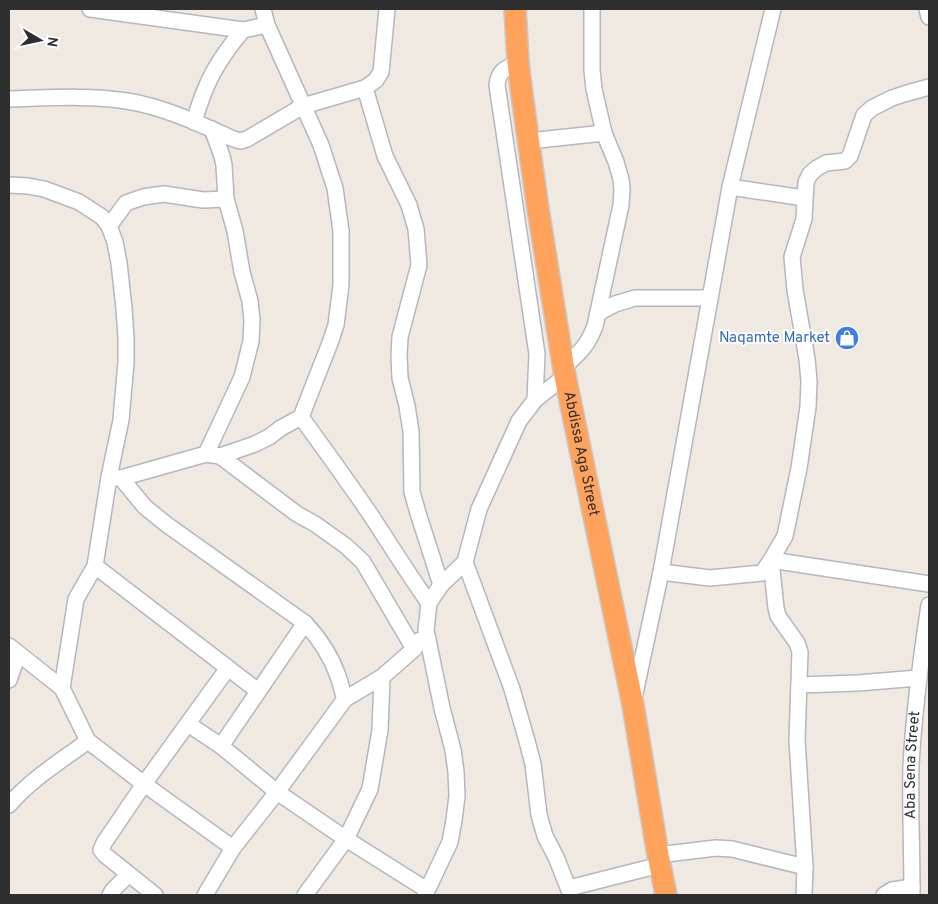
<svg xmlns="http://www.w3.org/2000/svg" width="938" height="904" viewBox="0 0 938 904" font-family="Overpass,sans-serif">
  <rect width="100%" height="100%" fill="#efe9e1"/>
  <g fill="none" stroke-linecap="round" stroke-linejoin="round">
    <g stroke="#b4b7c1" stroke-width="18">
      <g id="minor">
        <path d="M90,9l153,21 24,-5"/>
        <path d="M927,9l2,8"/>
        <path d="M518,62c-13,8 -19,7 -21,23l40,269 -2,46"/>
        <path d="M365,88l20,68 24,49 7,24 3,36 -19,72 -1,19 1,22 7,28 4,25 1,61 6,21 23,72"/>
        <path d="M9,99c39,-1 79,-4 118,2 37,6 71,22 104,37l9,3 7,-2 56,-33 62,-18 11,-8 5,-8 6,-63"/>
        <path d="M194,122c11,-39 23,-61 49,-92"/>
        <path d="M529,141l75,-8"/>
        <path d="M9,185l19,1 16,3 19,7 16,6 23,15 7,9 6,16 4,21 5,45 2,30v24l-5,58 -12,57 -14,89 -19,33 -14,89"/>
        <path d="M730,187l74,11"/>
        <path d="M109,226l17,-23 17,-6 21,-3 39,6 23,-1"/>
        <path d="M598,313l17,-9 20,-6h75"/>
        <path d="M564,367c15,-14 23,-20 31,-41l26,-121 1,-15 -1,-11 -5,-17 -12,-29 -10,-44 -2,-19v-61"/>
        <path d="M301,417c24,33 48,66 71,100 19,29 37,58 57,86"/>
        <path d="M206,454l36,-77 9,-36 1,-21 -2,-19 -8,-29 -7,-41 -9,-32 -2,-34 -2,-9 -10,-27"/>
        <path d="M220,456l35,-12 14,-7 12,-9 20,-11 29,-74 6,-18 5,-40v-54l-6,-43 -5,-15 -9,-28 -54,-120 -4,-16"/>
        <path d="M113,478h8l24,29 21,17 139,99c14,15 26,33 33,53 3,8 4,16 7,23"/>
        <path d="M121,478l85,-24 14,2 77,58 18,10 31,22 17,16 51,87"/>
        <path d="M465,562l47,127 15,52 6,23 6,51 6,21 11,21 15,38"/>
        <path d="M95,566l163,125"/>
        <path d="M661,572l49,6 52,-5 9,-13 158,24"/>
        <path d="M305,623l-84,123 56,46 69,47 81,51"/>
        <path d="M9,646l53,42 26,53 56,43 89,64"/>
        <path d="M9,680l9,-26"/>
        <path d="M799,685l59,-2 60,-5"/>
        <path d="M634,698l27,-126 69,-385 43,-178"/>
        <path d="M188,724l33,22"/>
        <path d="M9,805c22,-26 52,-44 79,-64"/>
        <path d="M658,855l58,-7 16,1 73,18"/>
        <path d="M569,888l91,-23"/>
        <path d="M110,895l3,-5 15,-15"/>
        <path d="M155,895l-50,-40 -4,-5 3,-7 40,-59 84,-116"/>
        <path d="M205,895l28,-47 44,-56 68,-93 37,-22 32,-28 6,-9"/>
        <path d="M305,895l41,-56 24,-50 10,-59 2,-53"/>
        <path d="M425,895l25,-53 4,-22 3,-24 -1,-24 -3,-22 -11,-42 -16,-78 3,-27 12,-18 24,-23 14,-53 40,-88 16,-21 30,-24"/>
        <path d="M804,895l1,-28 -8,-127 3,-88 -3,-9 -19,-27 -2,-8 -5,-48 14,-24 14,-68 9,-61 1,-26 -2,-22 -12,-69 -3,-33 12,-38 2,-37 4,-8 7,-6 9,-5 19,-2 5,-5 14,-41 8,-7 20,-10 12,-4 25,-7"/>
        <path d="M884,895l8,-5 20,-3"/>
        <path id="s1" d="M912,895c0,-43 -2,-87 -1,-130 3,-54 10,-107 18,-160"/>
      </g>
    </g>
    <g stroke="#c9c9c9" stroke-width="24">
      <g id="highway">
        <path id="s2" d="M515,9l3,53 4,33 16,114 27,167 68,329 25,150 8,40"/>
      </g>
    </g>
    <use href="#minor" stroke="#fff" stroke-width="15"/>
    <use href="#highway" stroke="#ffa35c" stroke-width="21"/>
  </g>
  <defs>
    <g id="shop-disc" transform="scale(1.25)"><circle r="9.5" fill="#3f7fe0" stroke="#fff"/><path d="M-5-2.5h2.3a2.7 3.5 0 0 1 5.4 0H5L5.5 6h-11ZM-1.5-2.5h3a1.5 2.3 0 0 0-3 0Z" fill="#fff"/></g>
  </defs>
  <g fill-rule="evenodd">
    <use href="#shop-disc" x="847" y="338"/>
  </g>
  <g text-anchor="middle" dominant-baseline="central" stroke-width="4" stroke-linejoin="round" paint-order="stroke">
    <g font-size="15" fill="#366cbe" stroke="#fff" text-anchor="end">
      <text x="830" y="338">Naqamte Market</text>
    </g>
    <g font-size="15" fill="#2e2e2e" stroke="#fff">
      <text stroke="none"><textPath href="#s2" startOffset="450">Abdissa Aga Street</textPath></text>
      <text stroke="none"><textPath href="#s1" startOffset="130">Aba Sena Street</textPath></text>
    </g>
  </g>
  <rect width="938" height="904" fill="none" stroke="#2e2e2e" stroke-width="20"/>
  <g transform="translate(40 40) rotate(99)" stroke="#ffffff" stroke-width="4" paint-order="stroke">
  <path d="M0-4L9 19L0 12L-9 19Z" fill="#2e2e2e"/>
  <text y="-8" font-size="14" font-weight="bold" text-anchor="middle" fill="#2e2e2e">N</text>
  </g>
</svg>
